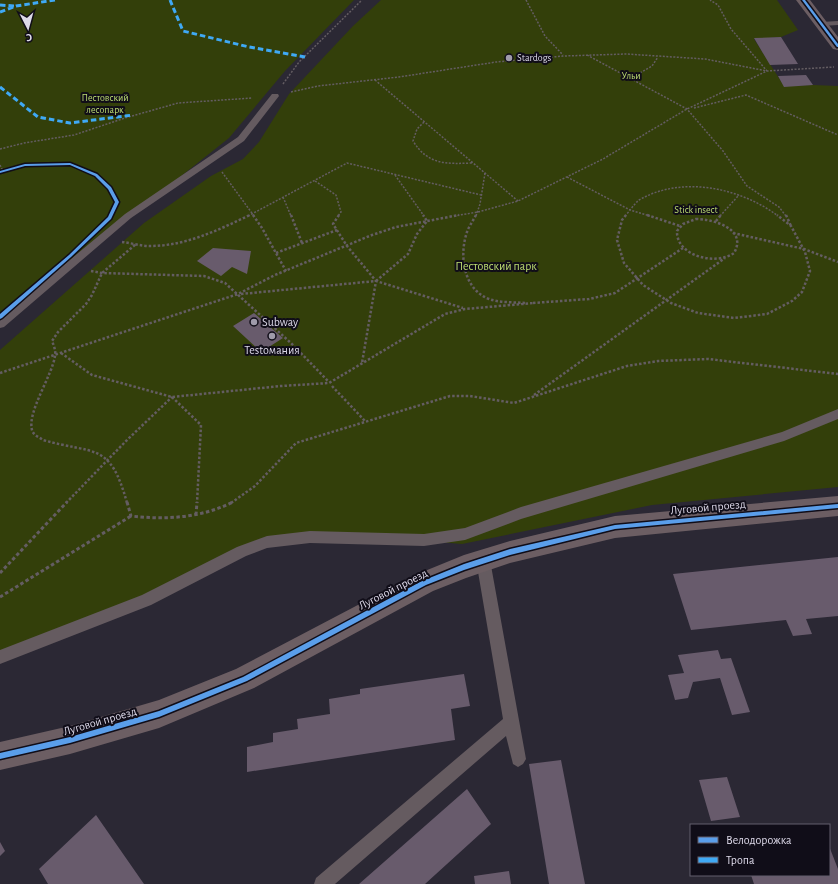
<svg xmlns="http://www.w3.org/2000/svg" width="838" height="884" viewBox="0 0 838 884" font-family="'Alegreya Sans',sans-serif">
  <rect width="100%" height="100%" fill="#2b2834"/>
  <path fill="#333f0a" d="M0,0h354l-69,71 -56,67 -229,182z
    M381,0h396l21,30 -17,7 -27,2 30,47 29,-1 25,1v401l-186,18 -190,39 -115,-10 -81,7 -125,57 -141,54v-302l144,-127 67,-47 32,-17 16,-17 30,-48 64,-68z"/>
  <path fill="#685b6c" d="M781,37l17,27 -28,1 -16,-27z
    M806,75l7,10 -29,2 -6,-11z
    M213,248l38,3 -4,23 -15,-7 -11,9 -24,-15z
    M254,313l29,25 -22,14 -28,-26z
    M838,557v59l-32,3 6,15 -19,2 -7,-16 -95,10 -18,-56z
    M718,650l3,9 10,-1 19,54 -18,3 -12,-37 -27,4 -5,16 -13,2 -7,-25 16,-2 -6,-18z
    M464,674l6,32 -19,3 4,31 -208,32v-25l26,-5v-9l25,-4 -1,-10 33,-5 -1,-15 31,-5v-5z
    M561,760l24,124h-36l-20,-120z
    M727,777l13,40 -29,4 -12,-41z
    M467,789l24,35 -66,60h-66z
    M96,815l48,69h-96l-9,-15z
    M0,842l5,9 -5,5z
    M829,846l9,23v15h-84l-3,-9h78z
    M509,871l2,13h-36l-1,-8z"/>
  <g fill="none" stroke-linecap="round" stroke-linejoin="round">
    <path stroke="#645d62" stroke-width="1.5" stroke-dasharray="2 1.5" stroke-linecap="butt" d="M526,0l19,36 18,19
      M587,55l100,54 36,42 24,35 32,21 7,9
      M631,78l21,-12 6,-9
      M375,80l143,121
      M283,84l16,-22 63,-62
      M291,92l27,-6 81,-9 97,-15 68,-6 62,-2 79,5 62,12 67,-4
      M694,108l52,-13 92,40
      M424,122l-7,7 -4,12c15,24 33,23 59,22
      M0,149l24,-6 50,-8 51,-17 53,-15 74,-5
      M0,165l3,6
      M222,172l32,44
      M395,175l29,41
      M567,177l63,33 20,6
      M315,181l21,14 5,17 -3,4
      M283,197l8,19
      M248,216l99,-53 134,32
      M454,216l24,-4 40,-11 85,-42 84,-50 80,-38 -36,-42 -13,-24 -8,-5
      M476,216l4,-12 5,-31
      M625,216c4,-4 9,-12 14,-16 43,-25 102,-12 139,16
      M720,216l19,-21"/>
    <path stroke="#645d62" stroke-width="2.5" stroke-dasharray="2.5 2" stroke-linecap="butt" d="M253,215l9,13 24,43
      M291,215l11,28
      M339,215l-6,9 14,22 29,35 -14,82
      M476,215c-3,6 -7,11 -9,17 -8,23 -4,57 22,67 11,4 25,3 37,4
      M626,215l-4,5 -5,20 7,23 19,22 28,18 27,10 36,5 33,-4 25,-13 10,-9 8,-21 -5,-19 -14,-26 -14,-11
      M647,215l33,11
      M786,215l5,11
      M696,219c17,0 52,10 38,34 -18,13 -58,3 -57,-22l6,-7z
      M716,221l5,-6
      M733,233l71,16 34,13
      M122,242c9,1 19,4 28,4 36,0 68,-16 100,-31
      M276,253l61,-23
      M91,271l11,2 102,3 21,7 67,61 37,38
      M376,281l32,-27 9,-20 10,-13 -4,-6
      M241,294l135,-13 87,27
      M533,303l56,-4 26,-6 68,-45
      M61,353l31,22 80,22 109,-11 48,-3 116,-69 20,-5 69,-6
      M0,373l238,-79 37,-19 97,-40 24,-8 63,-12
      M332,386l33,35
      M534,395l191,-137
      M172,397l29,28 -4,78
      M66,503l60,-62 46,-44
      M127,503c-17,-62 -32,-48 -84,-63 -4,-3 -10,-5 -11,-10 -5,-18 20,-54 23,-74 1,-5 -1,-10 -3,-15l6,-9 28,-28 6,-9 10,-22 34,-29
      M231,503l24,-17 41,-43 154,-47h20l44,7 113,-37 31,-5 50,-2 130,15"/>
    <path stroke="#645d62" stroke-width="3" stroke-dasharray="3.5 2.5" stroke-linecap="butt" d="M127,502l4,14c35,4 70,2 102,-14
      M196,515l1,-13
      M0,573l67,-71
      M0,597l131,-81"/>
    <path fill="#655b60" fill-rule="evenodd" d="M838,21v4l-17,1 -4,-2 4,-2z
      M272,94h6l1,2 -35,45 -113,77 -127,109 -4,1v-10l125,-104 113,-77z
      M838,409v10l-54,22 -263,78 -56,21 -41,6 -114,-3 -43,5 -21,8 -95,49 -151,59v-14l142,-55 95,-48 30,-11 43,-5 114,3 41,-6 56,-21 261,-75z
      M483,554l5,2 2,4 36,199 -3,5 -5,3 -5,-3 -7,-28 -171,148h-21l2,-6 187,-159 -27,-159 2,-4z"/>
    <path fill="#6c5e63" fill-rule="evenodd" d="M796,0h14l28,37v13l-5,-1z
      M838,496v20l-223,22 -105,25 -44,15 -33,13 -179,97 -95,40 -89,26 -70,16v-28l70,-16 89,-26 77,-31 179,-94 49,-20 46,-14 105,-25z"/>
    <path stroke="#3fa9f5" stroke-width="3" stroke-dasharray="5.5 3" stroke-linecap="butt" d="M170,0l13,31 66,16 56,10
      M0,5l14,1
      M0,12l16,-6 39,-6
      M0,87l38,30 32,6 63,-8"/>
    <g stroke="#100d18" stroke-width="3">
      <path id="cycleway" d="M802,0h3l33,44v3h-1z
        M70,163l27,11 14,13 8,15 -8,17 -40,38 -69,61 -2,1v-5l69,-59 39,-38 7,-15 -7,-13 -13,-13 -25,-11 -45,1 -25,7v-2l25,-7z
        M838,504v4l-223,21 -105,26 -46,15 -38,15 -179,96 -88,36 -89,26 -70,16v-6l70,-16 89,-26 84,-34 179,-96 42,-17 46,-15 105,-24z"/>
    </g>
    <use href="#cycleway" fill="#5a9eea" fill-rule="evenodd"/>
  </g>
  <g fill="#9f9baa" stroke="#100d18" stroke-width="1.5">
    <circle cx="509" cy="58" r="4"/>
    <circle cx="254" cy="322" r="4"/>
    <circle cx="272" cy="336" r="4"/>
  </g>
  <g text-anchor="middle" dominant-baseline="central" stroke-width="4" stroke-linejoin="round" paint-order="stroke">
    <g font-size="10" fill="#ddd9e9" stroke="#100d18" text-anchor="start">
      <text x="517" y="58">Stardogs</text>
    </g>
    <g font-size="10" fill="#bddd72" stroke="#100d18">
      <text x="631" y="76">Ульи</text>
      <text x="105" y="98">Пестовский<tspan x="105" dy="12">лесопарк</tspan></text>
      <text x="696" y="210">Stick insect</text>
    </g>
    <g font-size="12" fill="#bddd72" stroke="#100d18">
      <text x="496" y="266">Пестовский парк</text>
    </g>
    <g font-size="12" fill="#ddd9e9" stroke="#100d18" text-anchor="start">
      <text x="262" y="322">Subway</text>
      <text x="272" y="350" text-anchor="middle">Testoмания</text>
    </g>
    <g font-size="12" fill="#ddd9e9" stroke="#100d18">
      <text transform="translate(708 507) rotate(-5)">Луговой проезд</text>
      <text transform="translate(393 589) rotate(-27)">Луговой проезд</text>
      <text transform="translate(100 721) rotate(-16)">Луговой проезд</text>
    </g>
  </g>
  <rect x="690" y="824" width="140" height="52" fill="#100d18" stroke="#625f6c"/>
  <rect x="698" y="837" width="20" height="6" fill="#5a9eea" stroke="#625f6c"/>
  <text x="726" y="844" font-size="12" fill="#ddd9e9">Велодорожка</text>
  <rect x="698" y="857" width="20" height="6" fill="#3fa9f5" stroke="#625f6c"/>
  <text x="726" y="864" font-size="12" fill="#ddd9e9">Тропа</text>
  <g transform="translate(28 28) rotate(174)" stroke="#100d18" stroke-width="3" paint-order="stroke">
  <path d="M0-3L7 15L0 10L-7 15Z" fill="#ddd9e9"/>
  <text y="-6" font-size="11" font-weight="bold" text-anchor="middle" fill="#ddd9e9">С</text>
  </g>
</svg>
